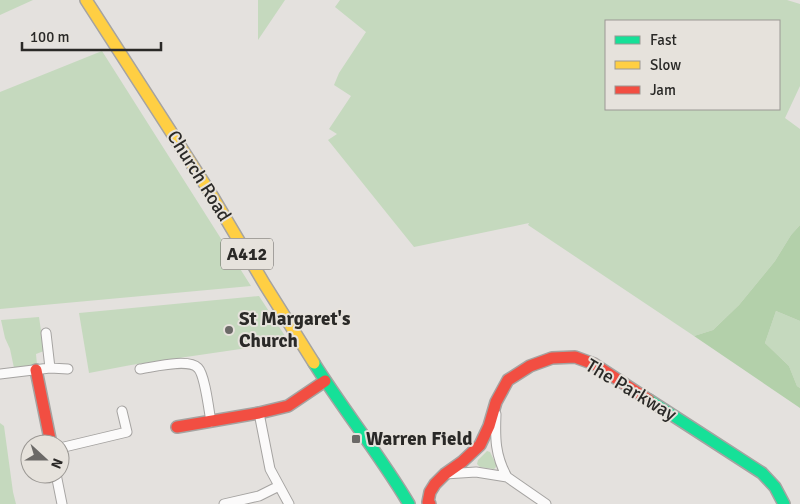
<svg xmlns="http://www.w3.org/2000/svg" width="800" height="504" viewBox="0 0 800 504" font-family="Signika,sans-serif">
  <rect width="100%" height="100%" fill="#e4e1de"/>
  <path fill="#c5d9be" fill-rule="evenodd" d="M0,0h33l-33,15z
    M258,0h27l-27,40z
    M340,0h447l13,4v82l-15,32 15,11v96l-9,10 -16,26 -36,44 -26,25 -19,6 -166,-111 1,-2 -115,24 -86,-107 9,-6 -8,-5 22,-33 -17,-11 5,-12 27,-41 -31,-25zM606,21h173v88h-173z
    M102,51l149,235 -251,23v-217z
    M259,296l30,46 -158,23 -42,8 -10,-60z
    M776,311l24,10v67l-3,-2 -8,-20 -24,-23z
    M39,317l5,34 -8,3 1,11 -23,3 -4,-19 -5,-11 -4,-18z
    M0,423l4,3 9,66 3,12h-16z
    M487,451l3,1 7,14 -3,3 -14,-2 -3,-3 1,-4z"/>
  <path fill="#b3d0aa" d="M800,225v96l-24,-10 -11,32 24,23 8,20 3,2v20l-106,-72 19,-6 26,-25 36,-44 16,-26z"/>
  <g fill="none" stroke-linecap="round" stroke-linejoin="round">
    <g stroke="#a5a3a1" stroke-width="11">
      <path id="street" d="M46,333l4,35
        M140,369c14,-2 48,-11 58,-1 7,7 11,43 13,54
        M0,374l50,-6 18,1
        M259,413l11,56 19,35
        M496,414c-1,24 -1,41 11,63
        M60,448l67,-16 -5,-21
        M56,474l6,30
        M445,474l31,-2 31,5 39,27
        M224,504l35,-8 20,-10"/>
    </g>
    <g stroke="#a5a3a1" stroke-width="14">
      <path id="fast" d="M314,363c30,48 66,92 95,141
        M649,400l113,73 13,14 9,17"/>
    </g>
    <g stroke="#a5a3a1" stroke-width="14">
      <path id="slow" d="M86,0l127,197 52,88 49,78"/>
    </g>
    <g stroke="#a5a3a1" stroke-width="14">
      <path id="jam" d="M36,370l15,74
        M177,427l82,-14 29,-7 37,-25
        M430,504l-2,-2 2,-10 5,-8 10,-10 17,-12 18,-17 9,-19 7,-24 12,-22 22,-14 22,-8 23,-1 19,7 55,36"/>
    </g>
    <use href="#street" stroke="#fbfafa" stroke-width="9"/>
    <use href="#fast" stroke="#16e098" stroke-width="11"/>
    <use href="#slow" stroke="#ffcf43" stroke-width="11"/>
    <use href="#jam" stroke="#f24e42" stroke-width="11"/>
  </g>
  <g fill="#6b6967" stroke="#e6e2dc" stroke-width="2">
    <circle cx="229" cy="330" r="5"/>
    <rect x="351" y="434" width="10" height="10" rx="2.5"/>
  </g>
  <g text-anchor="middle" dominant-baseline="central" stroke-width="4" stroke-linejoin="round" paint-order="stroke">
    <rect fill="#e6e2dc" stroke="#62605d" stroke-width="1" x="221" y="238.5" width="52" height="31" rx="4"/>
    <g font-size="18" font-weight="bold" fill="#2a2927">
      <text x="247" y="254">A412</text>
    </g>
    <g font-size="19" fill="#2a2927" stroke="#e6e2dc">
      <text transform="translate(199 176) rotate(58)">Church Road</text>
      <text transform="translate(631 390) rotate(31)">The Parkway</text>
    </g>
    <g font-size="19" font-weight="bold" fill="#2a2927" stroke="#e6e2dc" text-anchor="start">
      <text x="239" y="319">St Margaret's<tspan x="239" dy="22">Church</tspan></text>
      <text x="366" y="439">Warren Field</text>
    </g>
  </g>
  <rect x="605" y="20" width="175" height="90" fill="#e6e2dc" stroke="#9b9894"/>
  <rect x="615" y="36" width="25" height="8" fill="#16e098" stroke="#9b9894"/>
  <text x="650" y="45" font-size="15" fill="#2a2927">Fast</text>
  <rect x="615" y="61" width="25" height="8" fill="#ffcf43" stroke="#9b9894"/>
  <text x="650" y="70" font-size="15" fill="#2a2927">Slow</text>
  <rect x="615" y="86" width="25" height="8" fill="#f24e42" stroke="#9b9894"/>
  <text x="650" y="95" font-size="15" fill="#2a2927">Jam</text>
  <g transform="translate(45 459) rotate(111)"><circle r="24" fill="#e6e2dc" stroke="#9b9894"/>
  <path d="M0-4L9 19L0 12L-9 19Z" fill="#6b6967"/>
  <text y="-8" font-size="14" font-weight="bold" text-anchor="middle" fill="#2a2927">N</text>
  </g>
  <path d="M22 42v8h139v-8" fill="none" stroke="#2a2927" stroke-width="2.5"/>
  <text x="30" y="42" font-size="15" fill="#2a2927" stroke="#e6e2dc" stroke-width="4" paint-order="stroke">100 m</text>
</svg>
